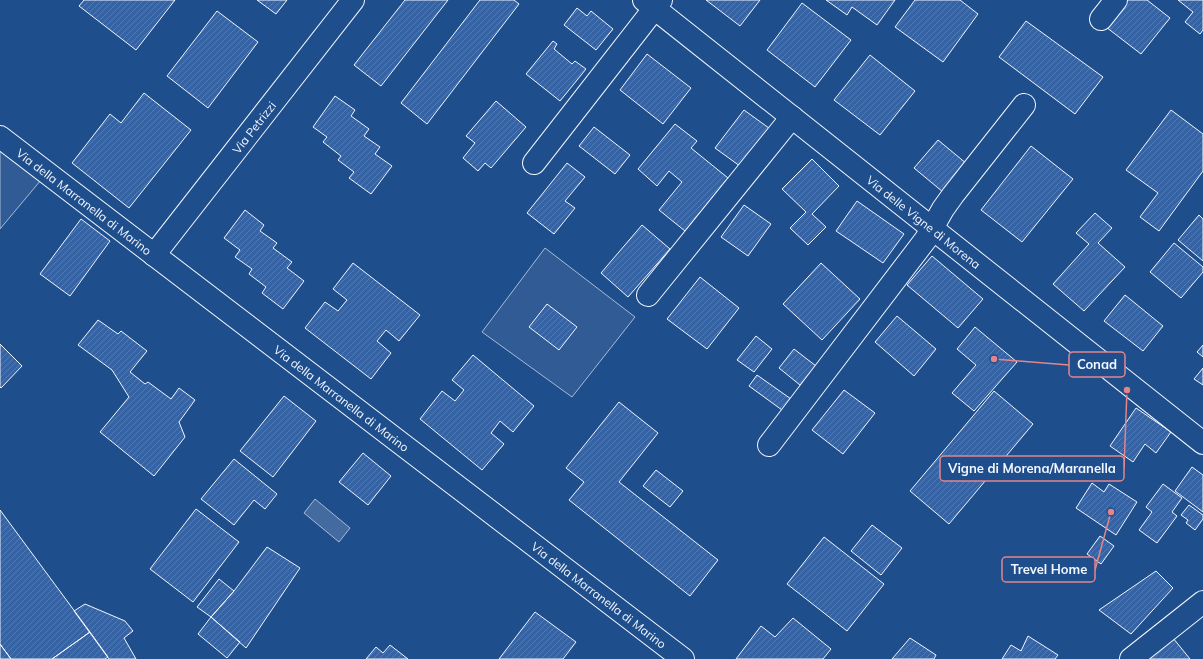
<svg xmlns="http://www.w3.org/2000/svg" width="1203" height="659" viewBox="0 0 1203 659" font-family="Mulish,sans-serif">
  <defs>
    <pattern id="building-hatch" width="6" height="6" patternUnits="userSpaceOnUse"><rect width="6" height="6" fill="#3563a3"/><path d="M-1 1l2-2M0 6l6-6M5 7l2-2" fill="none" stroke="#537ab1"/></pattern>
  </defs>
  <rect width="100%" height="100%" fill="#1f4e8c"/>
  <path fill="#305b95" stroke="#a8bbd7" d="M0,149l41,31 -41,49z
    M545,248l90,69 -63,80 -90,-65z"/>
  <path fill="#446ba0" stroke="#a8bbd7" d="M315,499l35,29 -11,14 -35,-29z"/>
  <path fill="url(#building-hatch)" stroke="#f2f6ff" d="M84,0h91l-39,50 -57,-44z
    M257,0h30l-11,14z
    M405,0h43l-67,86 -27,-21z
    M480,0h34l5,4 -92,120 -26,-21z
    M706,0h54l-20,26z
    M826,0h69l-18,25 -25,-18 -5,8z
    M915,0h45l18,14 -35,48 -48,-35z
    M1127,0h20l23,18 -29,36 -35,-27z
    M1178,0h25v30l-3,4 -15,-12 8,-10z
    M802,3l49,37 -36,47 -48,-37z
    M577,8l10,8 4,-5 22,18 -17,21 -32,-25z
    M217,11l41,31 -50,66 -41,-32z
    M1026,21l77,56 -28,37 -76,-57z
    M553,41l4,3 -3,5 18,15 3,-3 11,8 -26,32 -34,-27z
    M647,54l44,34 -28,36 -43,-34z
    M870,55l45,36 -35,44 -46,-35z
    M144,93l47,37 -62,78 -57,-45 38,-49 11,9z
    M335,96l20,14 -4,6 18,13 -5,7 16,11 -5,7 17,12 -21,28 -22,-16 5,-6 -16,-12 3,-4 -18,-14 4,-5 -14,-10z
    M496,101l30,26 -35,41 -6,-5 -7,8 -15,-13 12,-15 -9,-7z
    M744,110l29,21 -29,38 -29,-21z
    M1171,110l32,24v37l-44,60 -19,-14 18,-24 -32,-23z
    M675,124l22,17 -6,7 37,30 -43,53 -26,-21 23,-28 -13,-11 -12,15 -19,-17z
    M594,127l36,28 -15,19 -36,-28z
    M938,140l29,24 -24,28 -29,-24z
    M1031,146l42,33 -51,63 -41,-32z
    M812,159l27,27 -27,28 14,13 -18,18 -18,-17 16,-16 -24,-23z
    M567,163l18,14 -20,24 10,7 -21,26 -27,-21z
    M857,201l47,33 -21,29 -47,-32z
    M744,205l27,19 -23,32 -27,-19z
    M245,210l19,15 -4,6 17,12 -4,5 19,14 -5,6 17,13 -21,28 -21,-16 4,-6 -17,-13 3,-5 -17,-12 5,-7 -16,-12z
    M1095,213l17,15 -14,15 27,24 -41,44 -31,-27 36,-40 -13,-11z
    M1199,215l4,4v42l-25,-21z
    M81,219l29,22 -40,55 -30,-22z
    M642,225l28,24 -42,48 -27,-24z
    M1174,243l29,24v5l-22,26 -31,-26z
    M932,256l51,43 -25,29 -51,-43z
    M353,263l67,52 -21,26 -13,-11 -9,11 14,12 -20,26 -66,-51 20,-26 13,9 9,-11 -14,-11z
    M821,263l39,36 -38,41 -39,-36z
    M700,277l39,31 -32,41 -40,-30z
    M1125,295l38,31 -20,25 -39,-30z
    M547,304l30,23 -18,23 -30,-23z
    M897,316l39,33 -22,27 -39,-34z
    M98,320l20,14 3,-3 26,20 -17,21 15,12 3,-2 23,17 8,-11 16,12 -16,22 6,15 -31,39 -54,-44 29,-35 -17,-27 -34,-25z
    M975,327l42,35 -43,49 -22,-18 24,-28 -19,-16z
    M756,336l16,13 -18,23 -17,-12z
    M0,344l22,22 -21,22 -1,-1z
    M1203,345v12l-6,-5z
    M794,349l22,17 -16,19 -21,-17z
    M473,355l61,51 -21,26 -13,-11 -9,12 13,11 -22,26 -62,-51 22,-28 13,10 9,-11 -12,-10z
    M1203,368v17l-9,-6z
    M757,375l34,24 -9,11 -33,-24z
    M844,390l31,23 -32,41 -31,-24z
    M994,391l39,33 -84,100 -39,-33z
    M284,396l32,25 -43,56 -33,-26z
    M619,402l39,31 -39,49 99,78 -28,36 -121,-96 15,-18 -18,-14z
    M1136,408l35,24 -15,21 -11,-9 -12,18 -23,-16z
    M363,453l28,23 -23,29 -29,-23z
    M234,459l43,35 -12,15 -11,-9 -20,25 -33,-26z
    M1192,467l11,8v37l-28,-21z
    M656,470l27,21 -13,16 -27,-21z
    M1092,483l12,9 5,-8 28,18 -21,33 -40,-27z
    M1163,484l19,14 -10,14 5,4 -20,27 -18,-13 13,-18 -6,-5z
    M1189,505l14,10v4l-8,11 -9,-7 2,-3 -7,-5z
    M196,509l43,33 -46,60 -43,-33z
    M0,510l90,122 -38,27h-41l-11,-15z
    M872,525l30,23 -21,27 -30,-24z
    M1100,536l14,10 -13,18 -14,-10z
    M824,537l60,47 -37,47 -60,-47z
    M267,547l33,21 -54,80 -35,-31 23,-26z
    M1156,571l17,17 -42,46 -32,-24z
    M219,579l15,12 -23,26 -14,-10z
    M85,604l40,17 8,10 -9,7 12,21h-27l-35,-48z
    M535,612l41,30 -13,17h-64z
    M211,617l29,25 -13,16 -29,-24z
    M793,618l38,31 -8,10h-87l25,-33 14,11z
    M90,632l18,25 -3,2h-53z
    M1028,636l30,19 -3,4h-53l9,-14 10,6z
    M910,638l26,17 -2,4h-42z
    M1173,638l17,21h-44z
    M0,644l11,15h-11z
    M390,645l18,14h-42l10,-12 7,6z"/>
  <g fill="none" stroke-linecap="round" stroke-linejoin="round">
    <g stroke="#f2f6ff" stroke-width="24">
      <g id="minor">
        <path id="s1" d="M644,0l559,443"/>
        <path d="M1101,19l15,-19"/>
        <path id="s2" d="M0,137l683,522"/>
        <path d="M534,163l127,-163"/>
        <path id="s3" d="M154,255l199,-255"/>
        <path d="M648,295l144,-178"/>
        <path d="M769,445l157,-206 17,-30 10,-14 71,-90"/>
        <path d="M1131,659l72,-57"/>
      </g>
    </g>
    <use href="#minor" stroke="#1f4e8c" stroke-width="22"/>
  </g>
  <g text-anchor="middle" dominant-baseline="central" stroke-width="3" stroke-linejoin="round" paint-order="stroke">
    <g font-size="12" fill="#f2f6ff" stroke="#1f4e8c">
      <text stroke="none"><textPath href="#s3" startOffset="162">Via Petrizzi</textPath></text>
      <text stroke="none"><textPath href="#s2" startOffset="106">Via della Marranella di Marino</textPath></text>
      <text stroke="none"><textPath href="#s1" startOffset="357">Via delle Vigne di Morena</textPath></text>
      <text stroke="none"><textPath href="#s2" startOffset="430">Via della Marranella di Marino</textPath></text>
      <text stroke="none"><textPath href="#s2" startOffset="754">Via della Marranella di Marino</textPath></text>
    </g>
  </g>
  <path fill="none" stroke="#e38589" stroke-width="1.5" d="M994 359L1069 365M1127 390L1124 468M1111 512L1095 570"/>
  <g fill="#e38589" stroke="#1f4e8c" stroke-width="1.5">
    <circle cx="994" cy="359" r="4"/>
    <circle cx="1127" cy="390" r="4"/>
    <circle cx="1111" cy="512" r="4"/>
  </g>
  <g fill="#1f4e8c" stroke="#e38589" stroke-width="1.5">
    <rect x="1069" y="352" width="56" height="25" rx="4"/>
    <rect x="940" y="456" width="184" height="25" rx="4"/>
    <rect x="1002" y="557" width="93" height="25" rx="4"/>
  </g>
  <g font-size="13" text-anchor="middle" font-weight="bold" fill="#f2f6ff">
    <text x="1097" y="369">Conad</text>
    <text x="1032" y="473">Vigne di Morena/Maranella</text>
    <text x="1049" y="574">Trevel Home</text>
  </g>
</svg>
